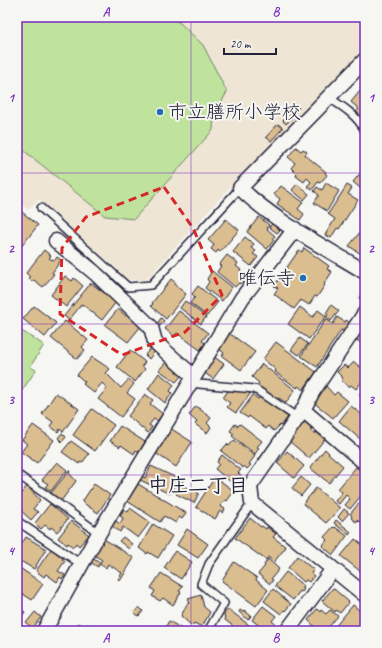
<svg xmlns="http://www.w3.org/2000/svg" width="382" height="648" viewBox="0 0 382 648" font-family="Caveat,'Klee One',sans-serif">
  <rect width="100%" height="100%" fill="#f6f6f2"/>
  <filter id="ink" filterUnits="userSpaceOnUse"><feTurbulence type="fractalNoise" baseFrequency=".025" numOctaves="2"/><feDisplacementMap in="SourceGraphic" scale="8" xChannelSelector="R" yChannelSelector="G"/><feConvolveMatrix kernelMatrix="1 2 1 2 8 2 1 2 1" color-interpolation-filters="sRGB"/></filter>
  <g filter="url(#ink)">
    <path fill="#eee5d4" d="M17,17h348v34l-123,123 -96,106h-17l-90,-81 -11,11 -11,-9z"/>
    <path fill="#bfe39d" stroke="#70826c" d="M17,17h152l11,6 23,22 24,47 -13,24 -1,14 -79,89 -29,-3 -88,-71z
      M17,328l27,17 -14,22 6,3 -19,28z"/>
    <path fill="#dbbe8f" stroke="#22223b" d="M365,85v34l-9,-7 3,-3 -8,-7z
      M295,104l4,4 -3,4 -4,-3z
      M289,113l4,4 -7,7 -3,-3z
      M278,124l5,4 -12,13 -5,-4z
      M296,147l5,4 2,-2 4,3 -2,3 21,17 -1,1 2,2 -7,8 -2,-1 -6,8 -5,-4 4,-4 -4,-4 -3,4 -8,-6 1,-2 -6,-6 4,-5 -7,-6z
      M365,169v23l-12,-10 10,-12z
      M326,183l13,8 -12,20 -13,-8 5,-8 -5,-4 3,-4 5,3z
      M297,184l12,10 -5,6 -12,-10z
      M347,185l5,3 -4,6 10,6 -19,29 -2,-1 -6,10 -6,-3 10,-16 -7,-5z
      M281,186l22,16 -5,7 6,5 -4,6 -23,-16 3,-5 -6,-5z
      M17,208l21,17 -21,27z
      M259,217l10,8 -2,4 8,7 -3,3 2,1 -7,9 -20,-17z
      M226,219l13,11 -19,22 -2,-2 -2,3 -5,-4 3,-4 -6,-5z
      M272,224l8,6 -3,3 -8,-6z
      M365,226v22l-4,6 -12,-8z
      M245,237l9,7 -3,4 5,3 -3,3 5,3 -7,9 -18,-14z
      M304,248l25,18 -2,3 5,3 -8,12 1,1 -8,12 -2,-1 -6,9 -8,-5 -7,9 -20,-15 4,-6 -4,-2 25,-36 3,2z
      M44,250l7,6 -2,2 3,2 1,-1 2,1 2,-3 4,3 -9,13 2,1 -11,13 -9,-7 -2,2 -3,-3 1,-2 -4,-4z
      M227,255l11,8 -2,3 5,4 -1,2 6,4 -6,8 -1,-1 -4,4 -18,-15 4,-6 -2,-1z
      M212,271l20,16 -10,14 -17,-13 4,-6 -2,-3z
      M65,276l7,5 2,-3 9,8 -17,21 -15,-12z
      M171,279l5,4 -1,2 11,9 -20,25 -15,-13 2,-2 -1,-1z
      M91,283l25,19 -14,18 -20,-16 -13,16 -5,-4z
      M198,286l20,16 -11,14 -17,-13 5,-6 -3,-3z
      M363,293l2,1 -1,9 -5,-5z
      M185,301l21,16 -5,7 -21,-16z
      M331,305l8,6 -8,10 -5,-4 2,-2 -2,-2z
      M34,306l22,17 -11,14 -22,-18z
      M300,307l13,10 5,-7 8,6 -17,23 -21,-15z
      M118,309l8,7 1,-1 14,11 -13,16 -23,-17z
      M179,311l29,22 -6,8 3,2 -5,7 -23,-17 -3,3 -9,-7z
      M337,317l8,5 1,-2 4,3 -6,8 -3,-1 -24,37 -16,-11 25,-37 7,5z
      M161,318l3,3 -4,5 -3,-2z
      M65,321l23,19 -6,7 3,3 -8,9 -26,-21z
      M365,329v18l-9,-8z
      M229,333l26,19 -14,18 -19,-14 2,-3 -6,-5z
      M300,338l8,6 -9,11 -8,-5z
      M276,342l40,30 -13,18 -5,-4 -1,2 -22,-16 1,-2 -13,-11z
      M151,348l4,3 -6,8 -4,-4z
      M130,350l15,12 -3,4 3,3 -10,13 -18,-15z
      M213,356l11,8 -11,15 -11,-8z
      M92,357l18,12 -4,4 15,15 8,-9 5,5 -7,9 8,6 -14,18 -23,-18 9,-11 -5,-5 -8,10 -11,-9 2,-2 -8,-7z
      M166,362l16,13 -6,7 -17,-12z
      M354,362l11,9v7l-9,11 -5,-4 -2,2 -8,-7 2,-2 -6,-6 7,-7 4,3z
      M262,364l33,26 -9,13 -7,-5 -2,2 -20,-14 2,-3 -7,-6z
      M159,373l15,12 -4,6 2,2 -7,10 -17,-14z
      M326,386l8,9 3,-3 11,9 -15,17 -20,-16z
      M365,388v11l-6,-4z
      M232,390l15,1 3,3 -14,19 -9,-6 3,-4 -7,-5 5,-7z
      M56,393l23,16 -16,23 -3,-3 -2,3 -8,-6 3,-4 -11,-8z
      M145,394l8,6 -3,4 13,10 -6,7 -3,-2 -5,6 3,2 -4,6 -20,-17z
      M253,395l5,4 2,-2 28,20 -7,9 -1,-1 -6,6 -6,-5 -2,3 -17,-13 -1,2 -8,-5z
      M196,406l15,12 -4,5 4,4 -4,6 -12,-9 2,-2 -8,-7z
      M351,406l14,11v22l-3,-3 -2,3 -21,-18z
      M92,409l22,16 -19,26 -22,-16z
      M306,420l8,6 -4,4 5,4 1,-2 9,7 -16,19 -20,-17z
      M235,424l3,2 2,-2 22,17 -5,6 2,1 -4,6 -23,-18 2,-2 -4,-3z
      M33,425l21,15 -17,23 -16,-11 6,-8 -5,-4z
      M120,426l25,16 -6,10 -3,-2 -2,4 -13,-9 -1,2 -10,-6z
      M170,428l22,14 -16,25 -22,-15z
      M62,433l4,4 -4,5 -4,-4z
      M234,440l21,16 -6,8 2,1 -4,4 -3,-3 -1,2 -22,-17 6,-7 2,2z
      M71,441l18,13 -7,9 -2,-1 -1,2 -17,-12z
      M325,449l4,4h-1l15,13 -14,17 -19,-15z
      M287,451l17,15 -10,12 -17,-15z
      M222,455l19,15 -3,3 4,3 -4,4 -2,-2 -4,5 -17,-14 4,-5 -2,-2z
      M57,462l10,8 -16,21 -6,-4 3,-3 -6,-4z
      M151,466l32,15 -2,4 18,8 -5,10 -18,-9 3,-6 -5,-2 -4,8 -30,-14 2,-4 3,2z
      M356,467l8,7 1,-2v19l-15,18 -5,-4 5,-6 -4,-4 -7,9 -4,-3 7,-9 -4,-3z
      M69,471h1l-1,2 7,8 -15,20 -10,-8z
      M215,477l19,14 -7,10 -2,-1 -5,6 5,3 -2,4 -3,-2 -5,8 -19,-12z
      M301,477l9,8 -9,11 -9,-8z
      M94,484l16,11 -12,18 -16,-11z
      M138,484l48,29 -4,6 -3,-2 -3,6 -12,-7 -4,6 -33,-21z
      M27,486l13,14 -7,9 5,3 -7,8 -14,-13v-8z
      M316,488l24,20 -14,15 -23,-19z
      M365,496v19l-6,7 -2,-2 -1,2 -5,-4 1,-2 -2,-2z
      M50,504l18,15 -11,13 -6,-5 -1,2 -5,-4 -4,4 -6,-6z
      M130,508l20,14 -12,16 -15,-11 -3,5 -8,-6 4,-5 4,3 3,-6 -3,-2 4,-7 4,3z
      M344,509l5,4 -7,8 -4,-4z
      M250,518l11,9 1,-1 4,3 1,-2 9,7 -3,3 13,10 -12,15 -6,-5 -2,3 -31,-22z
      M336,520l15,12 -2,3 -15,-12z
      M71,521l18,14 -10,11 -3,-3 -3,4 -5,-4 -1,2 -9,-7z
      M153,524l19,12 -14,22 -10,-6 -1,2 -8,-6z
      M333,527l1,1 1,-1 12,9 -14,19 -11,-9 5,-6 -3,-3z
      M187,529l21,15 -10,14 -21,-13z
      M26,537l20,12 -12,20 -17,-10v-8z
      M123,537l9,7 -3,5 -10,-8z
      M104,539l30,19 -14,23 -2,-2 4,-6 -14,-9 -2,4 -7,-4 -1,3 -8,-5 2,-4 8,5 2,-3 -8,-5z
      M355,539l10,8v28l-24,-19z
      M51,549l12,9 -1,1 3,2 -7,10 7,4 -3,4 -2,-2 -3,5 -11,-8 -2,3 -8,-6z
      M175,551l17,11 -11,17 -17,-11z
      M297,556l17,14 -3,3 3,3 -5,6 -3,-2 -2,2 -16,-14z
      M268,559l11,10 -8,10 2,1 -3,4 -12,-10 7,-8 -1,-1z
      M234,562l23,16 -1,2 12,10 -12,16 -34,-25z
      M17,566l26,18 -11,16 -15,-10z
      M286,572l18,14 -2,2 2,1 -2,3 -2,-1 -7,9 -18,-14z
      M161,573l22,14 -4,4 2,1 -8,13 -10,-7 -3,3 -8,-5 3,-5 -4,-3z
      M333,588l16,14 -9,11 -4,-3 -1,2 -13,-11z
      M273,589l18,15 -6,7 -1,-1 -3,4 -17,-13z
      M201,595l3,12 6,5 -8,15 -8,-4 -2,3 -11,-10 6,-12 3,-1 -2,-4z
      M353,605l12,10v6l-9,10h-18l-4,-3z
      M17,606l8,6 -6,8 -2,-2z
      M263,606l13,10 -4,5 8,7 -3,3h-7l-7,-6 -2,2 -9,-7z
      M139,607l4,4 -4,5 -5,-3z
      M228,609l21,16 -1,1 6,4v1h-21l-3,-2 3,-3 -8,-6 -1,-6z
      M317,609l3,3 1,-2 5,4 4,-4 8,6 -11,13 -1,-2 -4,4 -4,-3 -1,1 -9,-9z
      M240,610l3,2 1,-2 7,6 -3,4 -9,-8z
      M35,612l6,5 -8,11 -7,-5z
      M169,621l16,10h-22z
      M78,623l7,5 2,-4 9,7h-25z"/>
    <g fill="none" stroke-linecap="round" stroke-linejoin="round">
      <g stroke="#22223b" stroke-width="10">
        <path id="service" d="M329,98c13,8 29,18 36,33
          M41,208l87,79 23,-2 89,-97
          M190,382l9,2 56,5 43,29
          M17,474l82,59
          M17,521l64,43
          M208,631l16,-28 -23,-19 8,-20 43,-61"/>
      </g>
      <g stroke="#22223b" stroke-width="17">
        <path id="minor" d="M365,60l-125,128c35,34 83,58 125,84
          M56,241l39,32 56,54 4,15 38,34
          M365,313l-52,78 -10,19 -53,76 2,17 113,92
          M303,410l62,53
          M44,631l55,-98 143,-235 53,-69
          M287,631l46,-62"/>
      </g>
      <use href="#service" stroke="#f6f6f2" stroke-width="7"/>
      <use href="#minor" stroke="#f6f6f2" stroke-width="14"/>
    </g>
  </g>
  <path fill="none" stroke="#d62828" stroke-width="3" stroke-dasharray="8 5" stroke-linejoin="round" d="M164,187l29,41 29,67 -37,37 -63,23 -62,-41 2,-66 24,-31z"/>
  <path fill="none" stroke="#7b2cbf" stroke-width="1" stroke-opacity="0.55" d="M191,17v614M17,173h348M17,324h348M17,475h348"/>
  <g fill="#1f6fb2" stroke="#f6f6f2" stroke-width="1.5">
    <circle cx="160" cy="112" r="4"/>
    <circle cx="303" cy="278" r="4"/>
  </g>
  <g text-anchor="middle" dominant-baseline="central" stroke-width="4" stroke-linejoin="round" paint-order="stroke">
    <g font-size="19" fill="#22223b" stroke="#f6f6f2" text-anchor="start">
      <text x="168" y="112">市立膳所小学校</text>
      <text x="295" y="278" text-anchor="end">唯伝寺</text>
    </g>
    <g font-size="20" font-weight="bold" fill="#22223b" stroke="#f6f6f2">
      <text x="198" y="485">中庄二丁目</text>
    </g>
  </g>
  <rect width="382" height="648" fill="none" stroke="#f6f6f2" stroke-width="44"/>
  <path d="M224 48v6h52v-6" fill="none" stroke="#22223b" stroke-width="2"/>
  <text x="230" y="48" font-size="12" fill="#22223b" stroke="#f6f6f2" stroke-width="3" paint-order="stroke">20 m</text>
  <rect x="22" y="22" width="338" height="604" fill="none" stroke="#7b2cbf" stroke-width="1.5"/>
  <g font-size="13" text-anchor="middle" font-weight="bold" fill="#7b2cbf">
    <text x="106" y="16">A</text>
    <text x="276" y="16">B</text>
    <text x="11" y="102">1</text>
    <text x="371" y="102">1</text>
    <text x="11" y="253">2</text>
    <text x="371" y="253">2</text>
    <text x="11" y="404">3</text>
    <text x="371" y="404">3</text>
    <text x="11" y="555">4</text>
    <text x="371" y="555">4</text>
    <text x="106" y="642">A</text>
    <text x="276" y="642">B</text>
  </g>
</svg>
